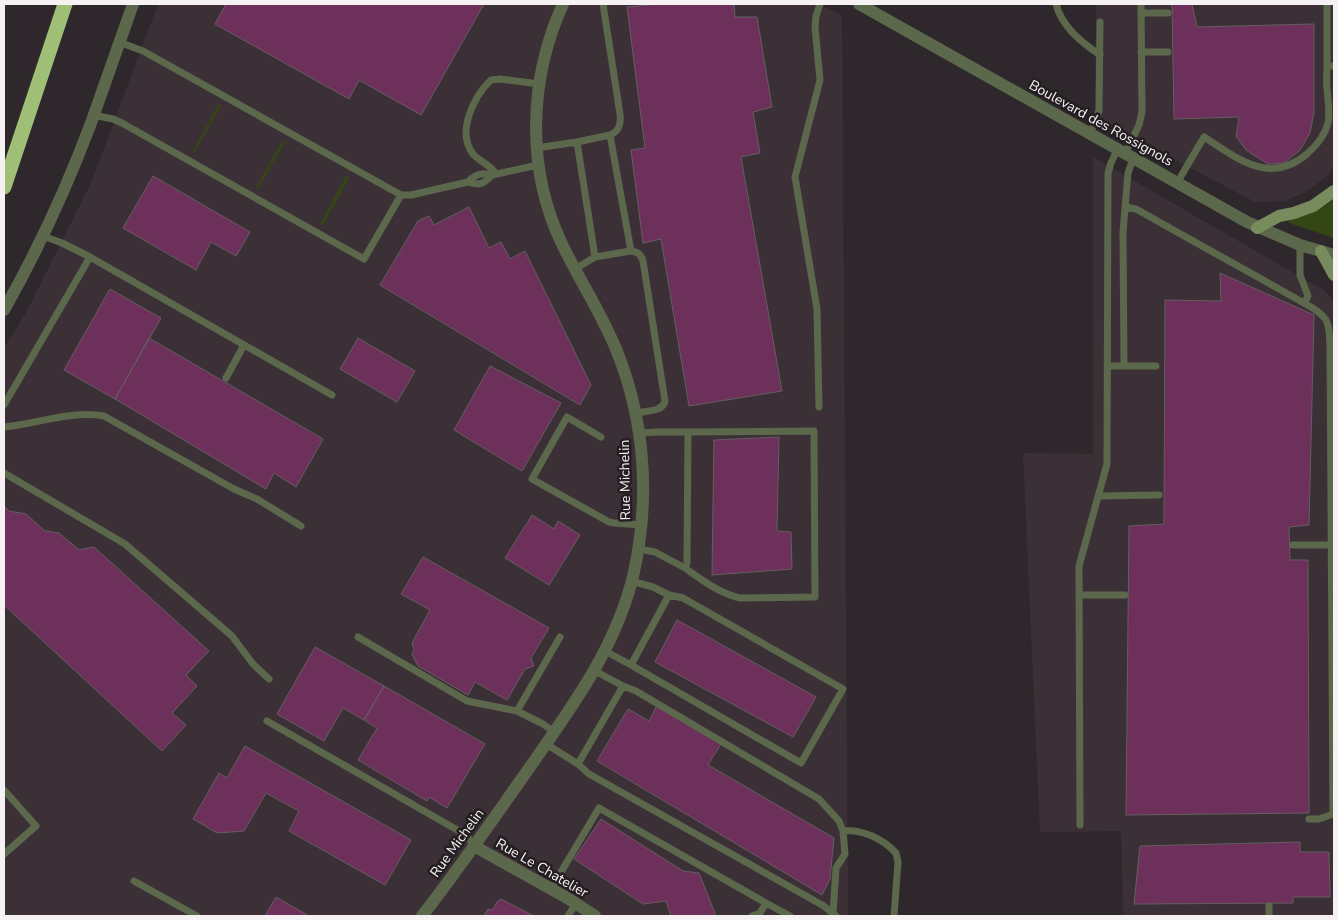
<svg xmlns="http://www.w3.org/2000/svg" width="1338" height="920" viewBox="0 0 1338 920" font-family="'Nunito Sans',sans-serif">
  <rect width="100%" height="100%" fill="#2e282c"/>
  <path fill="#3c3037" d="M158,4h662l22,12 6,900h-844v-568l23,-37 65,-130z
    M1096,4h238v162l-7,10 -21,16 -22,9 -29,1 -148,-78 -12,-17z
    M1093,157l232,134 9,10v615h-211l-2,-85 -81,1 -17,-379 70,1z"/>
  <path fill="#334613" d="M219,103l2,2 -26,47 -2,-1z
    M282,141l3,1 -27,47 -2,-1z
    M346,176l3,2 -26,47 -3,-1z
    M1334,199v39l-45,-15 -1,-2c17,-5 32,-10 46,-22z"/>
  <path fill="#6c305a" stroke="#655e62" d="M226,4h258l-63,111 -62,-35 -10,19 -134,-75z
    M660,4h74l1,13h22l15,90 -19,5 7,41 -19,4 41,234 -93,15 -28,-167 -18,4 -12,-93 14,-2 -18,-141z
    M1172,4h20l5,23 117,-3v88l-4,21 -10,17 -16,13 -16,1 -22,-14 -10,-14 3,-19 -65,2z
    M153,176l97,56 -14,24 -25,-14 -15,28 -73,-42z
    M469,207l20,41 12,-6 9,17 15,-8 66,134 -11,20 -200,-120 38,-64 11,-5 5,9z
    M1220,273l94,42 -5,210 -20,2 1,33h18l1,253 -183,2 3,-289 35,-2 1,-224 56,1z
    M110,289l51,29 -46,81 -51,-29z
    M149,338l174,101 -27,48 -22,-14 -8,16 -151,-90z
    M358,338l57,33 -18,31 -57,-33z
    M490,366l71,37 -39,68 -68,-41z
    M779,437l-2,94 14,1 1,37 -80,6 2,-135z
    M4,506l5,5 17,3 19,17 14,2 20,17 15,-3 115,104 -23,24 11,11 -25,27 14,12 -24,26 -158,-146z
    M532,515l22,14 4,-8 22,14 -31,50 -44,-27z
    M423,557l126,71 -18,30 3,8 -9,3 -18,31 -32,-18 -7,13 -50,-29 -6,-12 2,-4 -2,-7 18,-33 -29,-16z
    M677,620l139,77 -23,40 -138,-75z
    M315,647l69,39 -20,34 -21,-12 -19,33 -47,-27z
    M384,686l101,58 -38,64 -18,-11 -2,4 -69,-41 19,-32 -13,-8z
    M657,705l64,39 -13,21 126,73 -4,41 -8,16 -225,-134 31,-52 21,12z
    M245,746l166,94 -26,45 -96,-54 10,-20 -33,-18 -22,38 -27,2 -24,-14 26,-46 8,5z
    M601,819l82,52 16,2 17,43h-45l-5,-15 -23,3 -69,-45z
    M1300,842v10h29l1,45h-37v6l-159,1 6,-58z
    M276,897l33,19h-44z
    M501,899l33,17h-50l4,-7 4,1 6,-9z"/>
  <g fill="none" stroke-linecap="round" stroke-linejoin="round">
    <path stroke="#5c684c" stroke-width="7" d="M603,4l17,110c1,9 0,17 -10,21
      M1056,4c6,23 25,38 44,51
      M1327,4v62h7
      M1141,13h27
      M119,42l24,9 258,144h10l57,-13c11,4 16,2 24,-7
      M1141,52h27
      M93,115l20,4 9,4 242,136 37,-64
      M1089,134l7,-13 3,-11 1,-88
      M577,142l33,-7 21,116 -36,6
      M536,148l41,-6 18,115 -20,12
      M1125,154l14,-29 3,-13 -1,-108
      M496,174c-5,-9 -16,-12 -23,-20 -17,-22 1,-58 18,-74l9,-1 39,5
      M468,182c7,-8 14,-10 24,-7l46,-10
      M1177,183l27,-46c33,21 65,49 103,17 9,-8 18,-18 21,-31 2,-12 0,-22 -1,-34 -1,-8 0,-16 0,-23
      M1126,207l10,2 168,94c25,14 25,17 26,45l3,466h1
      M1300,245v30l8,21 -4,7
      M631,251c8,1 10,4 12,10l22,140c-2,11 -20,10 -30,12
      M90,257l242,138
      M1107,366h49
      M1124,366l-1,-134 5,-59 5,-14
      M226,378l18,-33
      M4,405l86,-148 -28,-14 -19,-7
      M819,407l-2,-98 -22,-132 25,-97 -5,-53 1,-11 4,-12
      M4,427c33,-3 66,-17 100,-11l130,73 23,10 44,27
      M601,437l-34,-20 -35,62 77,43 5,1 27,2
      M4,473l104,61 17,10 107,92 21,28 16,15
      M1099,496l60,-1
      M1293,545h41
      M638,549l17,3 30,16 2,-5 1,-131h-30l-19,1
      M685,568c17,12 34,25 55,30l75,-1 -1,-166 -126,1
      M1079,595h46
      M358,637l109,64 50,10
      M605,651l26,14 38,-70 -16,-8 -22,-6
      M631,665l170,98 42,-74 -160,-91 -14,-3
      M623,686l13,5 183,108 20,22 4,10 2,23 -9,14 -3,46 3,2
      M267,721l199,114 8,11
      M554,732l-11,-8 -26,-13 43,-74
      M546,744l32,20 45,-78 -28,-15
      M578,764l11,10 235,132 9,8
      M4,790l32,36 -32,28
      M1309,819h10l14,-5
      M1080,825l-1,-259 28,-102 1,-291 3,-10 6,-13
      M843,831c20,-2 40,8 53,22l2,9 -4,54
      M134,881l63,35
      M551,889l48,-81 167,95 -6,10 -8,3
      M766,903l24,13
      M1269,906v10
      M568,916l8,-13"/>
    <path stroke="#5c684c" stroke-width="12" d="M474,846l95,53 26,17
      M422,916c36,-46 69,-94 103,-142 44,-63 92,-126 109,-202 16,-73 11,-149 -16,-218 -15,-39 -39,-74 -57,-112 -35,-75 -32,-163 2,-238"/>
    <path stroke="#5c684c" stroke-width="12" d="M859,4l388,218 53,23 34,10
      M4,310c34,-60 63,-123 87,-187 14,-40 28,-80 42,-119"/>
    <path stroke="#778b5d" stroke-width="12" d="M1257,228l22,-12 15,-3 19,-7 21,-15
      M1321,251l13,24"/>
    <path stroke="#9fbe76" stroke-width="15" d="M4,187l61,-183"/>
  </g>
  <g text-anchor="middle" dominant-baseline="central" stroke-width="5" stroke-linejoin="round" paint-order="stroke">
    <g font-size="14" fill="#f6f2f4" stroke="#241e22">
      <text transform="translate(1101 123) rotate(29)">Boulevard des Rossignols</text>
      <text transform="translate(625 480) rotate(-91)">Rue Michelin</text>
      <text transform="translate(457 843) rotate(-54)">Rue Michelin</text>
      <text transform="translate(542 868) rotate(30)">Rue Le Chatelier</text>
    </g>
  </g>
  <rect width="1338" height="920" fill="none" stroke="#f6f2f4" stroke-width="10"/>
</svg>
